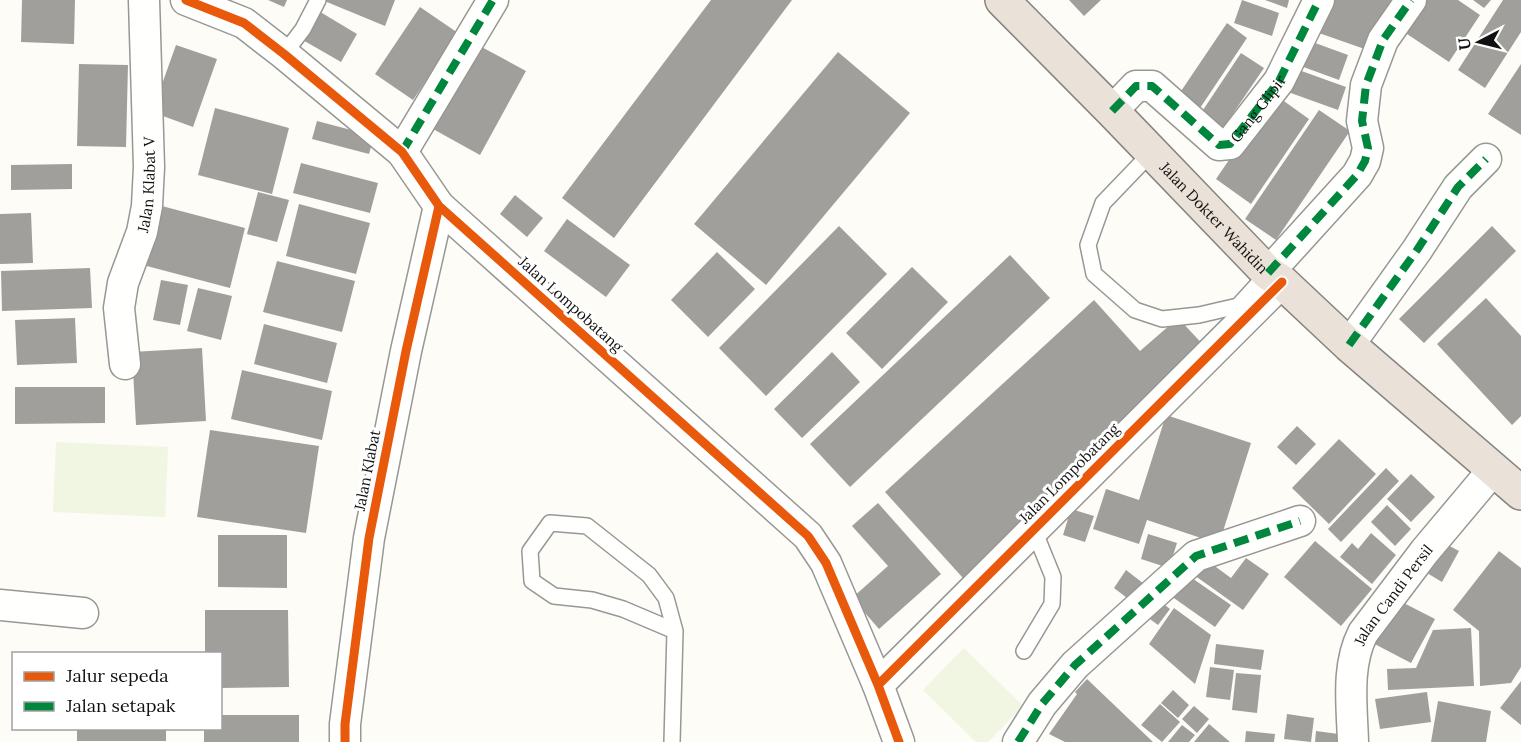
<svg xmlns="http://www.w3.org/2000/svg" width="1521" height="742" viewBox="0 0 1521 742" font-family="Lora,serif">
  <rect width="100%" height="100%" fill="#fdfcf7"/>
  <path fill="#f0f6e1" d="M56,442l112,5 -3,70 -112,-5z
    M964,648l59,58 -35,36h-12l-53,-52z"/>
  <path fill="#a19f9c" d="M22,0h53l-1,44 -53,-2z
    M268,0h19l-3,7z
    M322,0h73l-10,26z
    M711,0h81l-178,238 -52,-40z
    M1069,0h32l-17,16z
    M1242,0l37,13 -7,23 -38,-13z
    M1265,0h24l-2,8z
    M1327,0h68l-19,53 -60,-21z
    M1425,0h33l22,15 -31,47 -45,-30z
    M1473,0h18l-7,8z
    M1503,0h18v32l-36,56 -27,-18z
    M420,7l38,26 -45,67 -38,-26z
    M317,10l40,24 -16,28 -40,-23z
    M1227,23l20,15 -51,76 -21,-14z
    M1307,40l41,15 -9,25 -41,-15z
    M176,45l41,14 -24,68 -41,-15z
    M478,45l48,26 -46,84 -47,-26z
    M838,52l72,61 -144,172 -72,-61z
    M1241,53l23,15 -43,63 -22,-15z
    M79,64l49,1 -2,82 -49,-1z
    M1521,64v71l-33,-21z
    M1296,69l50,18 -8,23 -50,-18z
    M1274,94l35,25 -58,85 -35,-25z
    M215,108l74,20 -17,66 -74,-19z
    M1319,110l31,21 -74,109 -31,-21z
    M317,121l57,15 -5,18 -57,-15z
    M301,163l77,20 -8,30 -77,-20z
    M72,164v25l-61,1v-25z
    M258,192l31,8 -12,42 -30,-8z
    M515,195l28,23 -16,19 -27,-23z
    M299,204l71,19 -14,51 -70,-18z
    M158,205l87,23 -15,60 -87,-23z
    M31,213l2,50 -33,1v-50z
    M567,219l63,46 -24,32 -62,-46z
    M839,226l48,48 -121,122 -47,-48z
    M1492,226l24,25 -92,92 -25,-24z
    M717,252l38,37 -47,48 -37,-37z
    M1010,255l40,43 -200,189 -40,-43z
    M277,261l78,20 -13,51 -79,-20z
    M912,267l36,35 -66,67 -36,-36z
    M90,268l2,40 -90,3 -1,-40z
    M161,280l27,5 -8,40 -27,-5z
    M198,288l34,8 -11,44 -34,-9z
    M1486,298l35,38v80l-9,9 -75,-81z
    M1094,300l46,51 38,-33 32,34 -247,226 -78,-86z
    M75,318l2,45 -60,2 -2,-45z
    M264,324l73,19 -10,40 -73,-19z
    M202,348l4,73 -70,4 -4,-73z
    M832,352l28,30 -58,56 -28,-29z
    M242,370l90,21 -10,49 -91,-21z
    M15,387h90v36l-90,1z
    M1166,415l85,28 -32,101 -72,-24 -8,24 -46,-15 13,-40 33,11z
    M1297,426l19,18 -20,21 -19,-18z
    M210,430l109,16 -13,87 -109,-16z
    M1339,439l37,35 -47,50 -37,-36z
    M1386,468l13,13 -58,61 -13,-13z
    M1411,474l24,23 -24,25 -24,-23z
    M878,503l63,71 -62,55 -27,-31 36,-32 -36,-40z
    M1387,505l24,24 -16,17 -24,-24z
    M1071,509l23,7 -9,26 -22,-7z
    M1371,533l25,22 -24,29 -32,-27 12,-14 6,6z
    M1148,534l29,9 -8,25 -28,-9z
    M218,535h69v53l-69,-1z
    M1315,541l57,48 -31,37 -57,-49z
    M1444,543l15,8 -17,31 -15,-9z
    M1499,551l22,17v99l-10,16 -31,3 -1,-55 -26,-21z
    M1246,558l23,16 -26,36 -49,-35 11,-16 26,19z
    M1126,570l22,17 -13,17 -21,-16z
    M1186,574l45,31 -16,22 -44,-31z
    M1390,596l45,23 -24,44 -44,-23z
    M1155,597l15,12 -12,16 -15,-11z
    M1174,608l37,27 -16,49 -46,-40z
    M205,610h83l1,77 -69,1v-34h-15z
    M1471,628l3,58 -86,4 -1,-21 29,-1 17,-38z
    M1216,644l48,6 -3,20 -47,-6z
    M1210,667l24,3 -4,30 -24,-3z
    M1236,673l25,2 -4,38 -25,-3z
    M1087,679l66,63h-88l-16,-8 28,-40 -2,-2z
    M1521,681v44l-21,-17z
    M1173,690l16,15 -11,13 -17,-15z
    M1427,692l4,30 -51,7 -5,-30z
    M1438,701l53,10 -5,31h-55z
    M1160,704l20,18 -18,20 -21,-17z
    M1194,706l15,13 -12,14 -15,-14z
    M1287,714l27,4 -3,24 -27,-3z
    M220,715h79v27h-95v-14h16z
    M1209,724l21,18h-36z
    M1182,725l13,10 -6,7h-21z
    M77,728h89v13h-89z
    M1246,731l29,3 -1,8h-29z
    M1316,731l30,4 -1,7h-30z"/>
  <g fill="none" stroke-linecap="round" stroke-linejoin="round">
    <g stroke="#979795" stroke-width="18">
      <path id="lane" d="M284,54l19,-25 15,-29
        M1152,152l-49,51 -15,42 6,29 41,36 27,9 37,-4 39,-9 30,-33
        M1024,651l28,-47 1,-27 -19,-47
        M672,742l3,-111 -9,-33 -17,-23 -62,-49 -37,-3 -20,28 2,30 22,15 38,4 31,9 52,22"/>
    </g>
    <g stroke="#979795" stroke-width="33">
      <g id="street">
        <path d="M186,0l58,23 40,31 118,98 37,54 369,330 18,27 52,122 21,57"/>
        <path d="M1112,111l24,-25h16l67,59 11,-1 49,-63 40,-81"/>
        <path d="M402,152l91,-152"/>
        <path d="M1268,273l89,-98 8,-14 3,-13 -6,-27 4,-36 17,-45 28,-40"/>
        <path d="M1349,345l68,-95 41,-63 28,-28"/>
        <path id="s1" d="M125,364l-6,-56 4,-25 19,-51 5,-26 2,-39 -5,-167"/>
        <path d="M0,605l83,8"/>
        <path d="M878,685l404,-403"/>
        <path d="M345,742v-18l24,-186 37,-187 33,-145"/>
        <path d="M1018,742l24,-38 33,-39 121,-109 104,-35"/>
        <path id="s2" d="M1353,742c-1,-36 -7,-76 10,-109l62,-82 68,-81"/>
      </g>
    </g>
    <g stroke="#858482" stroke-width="36">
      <g id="highway">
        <path id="s3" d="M1002,0l110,111 156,162 14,9 67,63 172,148"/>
      </g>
    </g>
    <use href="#lane" stroke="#fffffe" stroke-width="15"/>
    <use href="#street" stroke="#fffffe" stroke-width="30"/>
    <use href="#highway" stroke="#eae1d8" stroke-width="33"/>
    <g stroke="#00873e" stroke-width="8" stroke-dasharray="15 8" stroke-linecap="butt">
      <path id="s4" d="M1112,111l24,-25h16l67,59 11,-1 49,-63 40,-81"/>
      <path d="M402,152l91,-152"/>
      <path d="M1268,273l89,-98 8,-14 3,-13 -6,-27 4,-36 17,-45 28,-40"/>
      <path d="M1349,345l68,-95 41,-63 28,-28"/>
      <path d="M1018,742l24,-38 33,-39 121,-109 104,-35"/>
    </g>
    <g stroke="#fff" stroke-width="13">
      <path id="cycleway" d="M186,0l58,23 40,31 118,98 37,54 369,330 18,27 52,122 21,57
        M878,685l404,-403
        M345,742v-18l24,-186 37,-187 33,-145"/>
    </g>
    <use href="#cycleway" stroke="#e8590c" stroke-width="9"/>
  </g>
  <g text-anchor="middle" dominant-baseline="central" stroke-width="6" stroke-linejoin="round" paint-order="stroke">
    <g font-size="15" fill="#111" stroke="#fff">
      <text stroke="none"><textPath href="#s4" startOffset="196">Gang Glipir</textPath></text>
      <text stroke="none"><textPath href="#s1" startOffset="184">Jalan Klabat V</textPath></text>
      <text stroke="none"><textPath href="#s3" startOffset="304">Jalan Dokter Wahidin</textPath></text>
      <text transform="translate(571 304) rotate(42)">Jalan Lompobatang</text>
      <text transform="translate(367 470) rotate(-79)">Jalan Klabat</text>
      <text transform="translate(1069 473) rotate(-45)">Jalan Lompobatang</text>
      <text stroke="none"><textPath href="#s2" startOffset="159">Jalan Candi Persil</textPath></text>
    </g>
  </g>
  <rect x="12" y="652" width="210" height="78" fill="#ffffff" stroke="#a0a0a0" stroke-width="1.5"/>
  <rect x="24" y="672" width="30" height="9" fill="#e8590c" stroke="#a0a0a0" stroke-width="1.5"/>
  <text x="66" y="682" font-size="18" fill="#111111">Jalur sepeda</text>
  <rect x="24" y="702" width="30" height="9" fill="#00873e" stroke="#a0a0a0" stroke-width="1.5"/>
  <text x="66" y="712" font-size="18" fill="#111111">Jalan setapak</text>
  <g transform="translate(1479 42) rotate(263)" stroke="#ffffff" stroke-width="4.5" paint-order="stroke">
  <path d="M0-4.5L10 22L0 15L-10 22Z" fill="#111111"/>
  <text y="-9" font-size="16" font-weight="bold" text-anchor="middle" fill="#111111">U</text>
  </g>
</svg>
